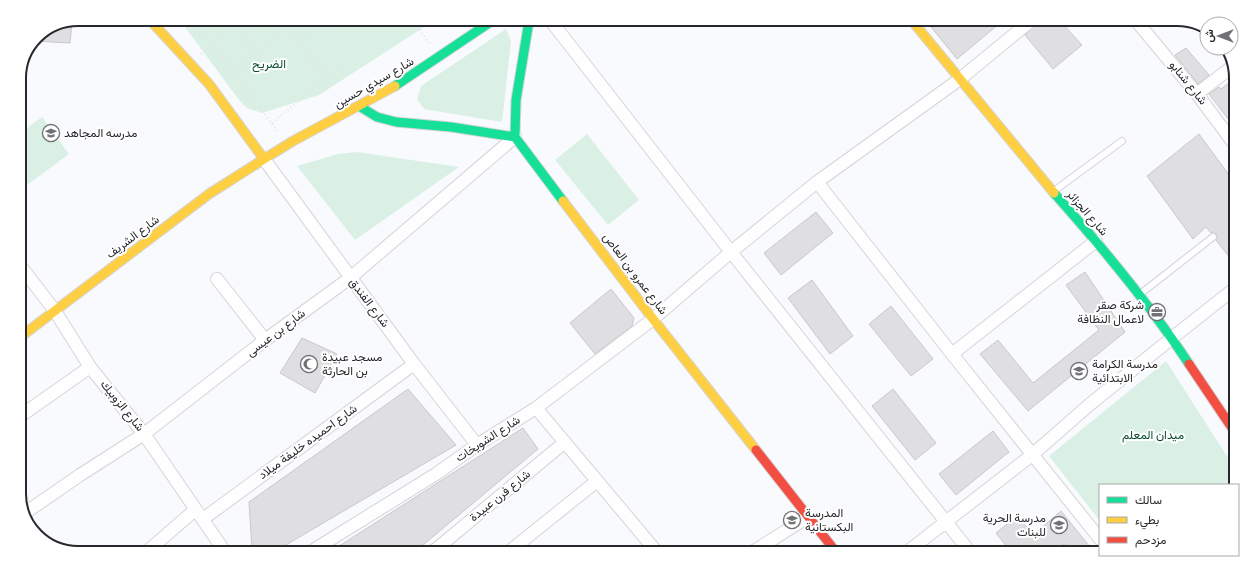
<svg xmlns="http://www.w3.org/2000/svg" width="1255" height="572" viewBox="0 0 1255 572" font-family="Signika,Vazirmatn,sans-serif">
  <rect width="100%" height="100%" fill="#f9fafd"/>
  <path fill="#daf0e4" d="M179,19l256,1 -116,75 -57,18 -15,-5 -8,-8z
    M506,29l5,12 -9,81 -78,-13 -7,-10 4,-13z
    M42,117l27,37 -50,37v-57z
    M587,134l52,66 -31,25 -53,-65z
    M357,152l102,15 -104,73 -58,-74 41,-12z
    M1166,361l66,103v21h-132v36l-51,-65z"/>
  <path fill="#dfdfe2" stroke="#c9c8cb" d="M72,22l-2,21 -36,-2 2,-5z
    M927,22l73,1 -43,36z
    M1037,23h25l20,22 -29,24 -28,-34z
    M1186,48l23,27 -11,9 -23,-29z
    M1236,77l-1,51 -26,-34 10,-7 2,2z
    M1199,134l36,49 -1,80 -18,-23 1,-5 -3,-2h-3l-5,-6 -13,12 -46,-63z
    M816,212l17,21 -52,42 -17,-22z
    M1085,272l40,60 -97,79 -48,-57 18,-14 35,43 66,-53 -33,-45z
    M812,280l41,56 -23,18 -42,-56z
    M611,289l23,29 -2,8 -37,28 -25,-31z
    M891,306l42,53 -22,17 -42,-52z
    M302,338l35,16 -22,39 -35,-20z
    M408,389l48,56 -177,104h-27l-3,-47z
    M893,389l43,54 -21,17 -43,-54z
    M523,428l15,21 -121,101h-84z
    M993,431l16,21 -53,43 -17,-21z
    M1061,511l34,42h-23l-8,-9 -11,8h-42l-15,-19 21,-17 16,19z"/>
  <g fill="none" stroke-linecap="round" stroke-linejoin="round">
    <g stroke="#d5d5d9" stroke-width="8">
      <path id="lane" d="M1054,191l68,-50
        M1139,295l74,-58"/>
    </g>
    <g stroke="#d5d5d9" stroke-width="14">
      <path id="street" d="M551,21l180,231 239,300
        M1028,23l-68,56 -143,103 135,172 148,185
        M1138,23l59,71 38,51
        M1197,94l36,-28
        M264,159l150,205 63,81
        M19,264l36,47 35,56 54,67 79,115
        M217,279l48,61
        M952,354l144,-113
        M536,408l120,143
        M19,417l71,-50
        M25,513l55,-38 64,-41 121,-94 85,-62 165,-141
        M203,519l211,-155
        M150,549l45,-39
        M315,549l121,-75 41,-29 59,-37 117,-89 78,-67 86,-70
        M435,550l130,-108
        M511,550l86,-69
        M754,551l54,-34
        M907,552l125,-97 57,-50 83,-67 62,-49"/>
    </g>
    <g stroke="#d5d5d9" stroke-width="11">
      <path id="fast" d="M395,86l97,-65
        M359,106l18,11 19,5 55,5 64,10 48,64
        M515,137l1,-37 13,-79
        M1054,193c48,54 95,110 135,171"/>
    </g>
    <g stroke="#d5d5d9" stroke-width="11">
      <path id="slow" d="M149,19l60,65 55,75 29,-18 102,-55
        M913,22l141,171
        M563,201l90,118 103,131
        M19,338l190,-144 55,-35"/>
    </g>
    <g stroke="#d5d5d9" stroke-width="11">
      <path id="jam" d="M1189,364l43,64
        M756,450l80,102"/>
    </g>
    <path stroke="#e5e5e6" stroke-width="2.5" stroke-dasharray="1 3" stroke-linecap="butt" d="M192,19l86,113
      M280,20l47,57
      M321,20l8,11
      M412,20l18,24
      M236,25l19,28
      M297,41l27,-21
      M201,54l41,-34
      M225,78l62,-50
      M272,123l66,-55"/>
    <use href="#lane" stroke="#fefeff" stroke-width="6"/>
    <use href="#street" stroke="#fefeff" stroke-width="12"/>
    <use href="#fast" stroke="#16e098" stroke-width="9"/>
    <use href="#slow" stroke="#ffcf43" stroke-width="9"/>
    <use href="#jam" stroke="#f24e42" stroke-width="9"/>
  </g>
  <defs>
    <g id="school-ring" transform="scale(0.9)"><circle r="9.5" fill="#fff" stroke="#707275" stroke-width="1.5"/><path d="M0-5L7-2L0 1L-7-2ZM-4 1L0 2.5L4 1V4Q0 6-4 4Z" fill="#707275"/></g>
    <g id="office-ring" transform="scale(0.9)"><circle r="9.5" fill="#fff" stroke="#707275" stroke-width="1.5"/><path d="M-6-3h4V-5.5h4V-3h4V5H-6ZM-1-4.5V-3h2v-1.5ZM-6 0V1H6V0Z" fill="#707275"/></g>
    <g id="mosque-ring" transform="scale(0.9)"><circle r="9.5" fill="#fff" stroke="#707275" stroke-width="1.5"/><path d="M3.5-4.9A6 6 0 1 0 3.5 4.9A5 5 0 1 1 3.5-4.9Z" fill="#707275"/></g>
  </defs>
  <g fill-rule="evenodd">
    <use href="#school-ring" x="51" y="133"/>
    <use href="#office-ring" x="1157" y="312"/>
    <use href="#mosque-ring" x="309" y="364"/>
    <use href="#school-ring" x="1079" y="371"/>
    <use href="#school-ring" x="792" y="520"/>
    <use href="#school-ring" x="1059" y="525"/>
  </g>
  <g text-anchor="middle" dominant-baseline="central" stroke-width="4" stroke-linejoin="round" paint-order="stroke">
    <g font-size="12" fill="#074a2e" stroke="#fff">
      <text x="269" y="64">الضريح</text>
      <text x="1153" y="435">ميدان المعلم</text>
    </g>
    <g font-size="12" fill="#27282c" stroke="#fff">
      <text transform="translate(374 83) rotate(-30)">شارع سيدي حسين</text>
      <text transform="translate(1188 83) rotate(51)">شارع شنابو</text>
      <text transform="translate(1087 213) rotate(49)">شارع الجزائر</text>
      <text transform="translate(133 237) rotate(-37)">شارع الشريف</text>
      <text transform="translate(635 274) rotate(53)">شارع عمرو بن العاص</text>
      <text transform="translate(369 303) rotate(53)">شارع الفندق</text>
      <text transform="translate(276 333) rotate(-37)">شارع بن عيسى</text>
      <text transform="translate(122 406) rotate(51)">شارع الزوبيك</text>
      <text transform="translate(488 439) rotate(-33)">شارع الشويخات</text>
      <text transform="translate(308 442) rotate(-36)">شارع احميده خليفة ميلاد</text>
      <text transform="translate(500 496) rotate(-39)">شارع فرن عبيدة</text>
    </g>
    <g font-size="12" fill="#27282c" stroke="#fff" text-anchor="start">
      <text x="64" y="133">مدرسه المجاهد</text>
      <text x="1144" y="305" text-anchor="end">شركة صقر<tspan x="1144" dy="14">لاعمال النظافة</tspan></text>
      <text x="322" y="357">مسجد عبيدة<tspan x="322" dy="14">بن الحارثة</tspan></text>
      <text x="1092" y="364">مدرسة الكرامة<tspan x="1092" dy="14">الابتدائية</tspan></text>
      <text x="805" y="513">المدرسة<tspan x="805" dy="14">البكستانية</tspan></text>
      <text x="1046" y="518" text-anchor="end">مدرسة الحرية<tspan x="1046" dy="14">للبنات</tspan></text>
    </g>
  </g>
  <path d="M0 0H1255V572H0ZM78 26H1177A52 52 0 0 1 1229 78V494A52 52 0 0 1 1177 546H78A52 52 0 0 1 26 494V78A52 52 0 0 1 78 26Z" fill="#fff" fill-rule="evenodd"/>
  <path fill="none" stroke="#27282c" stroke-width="2" d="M78 26H1177A52 52 0 0 1 1229 78V494A52 52 0 0 1 1177 546H78A52 52 0 0 1 26 494V78A52 52 0 0 1 78 26Z"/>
  <rect x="1099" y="484" width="140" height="72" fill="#ffffff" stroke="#a9a9ab"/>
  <rect x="1107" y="497" width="20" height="6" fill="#16e098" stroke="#a9a9ab"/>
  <text x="1135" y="504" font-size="12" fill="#27282c">سالك</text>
  <rect x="1107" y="517" width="20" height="6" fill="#ffcf43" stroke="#a9a9ab"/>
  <text x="1135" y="524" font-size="12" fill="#27282c">بطيء</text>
  <rect x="1107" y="537" width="20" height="6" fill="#f24e42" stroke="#a9a9ab"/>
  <text x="1135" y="544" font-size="12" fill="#27282c">مزدحم</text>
  <g transform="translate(1219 36) rotate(270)"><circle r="19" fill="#ffffff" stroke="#a9a9ab"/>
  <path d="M0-3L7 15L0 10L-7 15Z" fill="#707275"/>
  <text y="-6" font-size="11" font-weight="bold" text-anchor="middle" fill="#27282c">ش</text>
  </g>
</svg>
